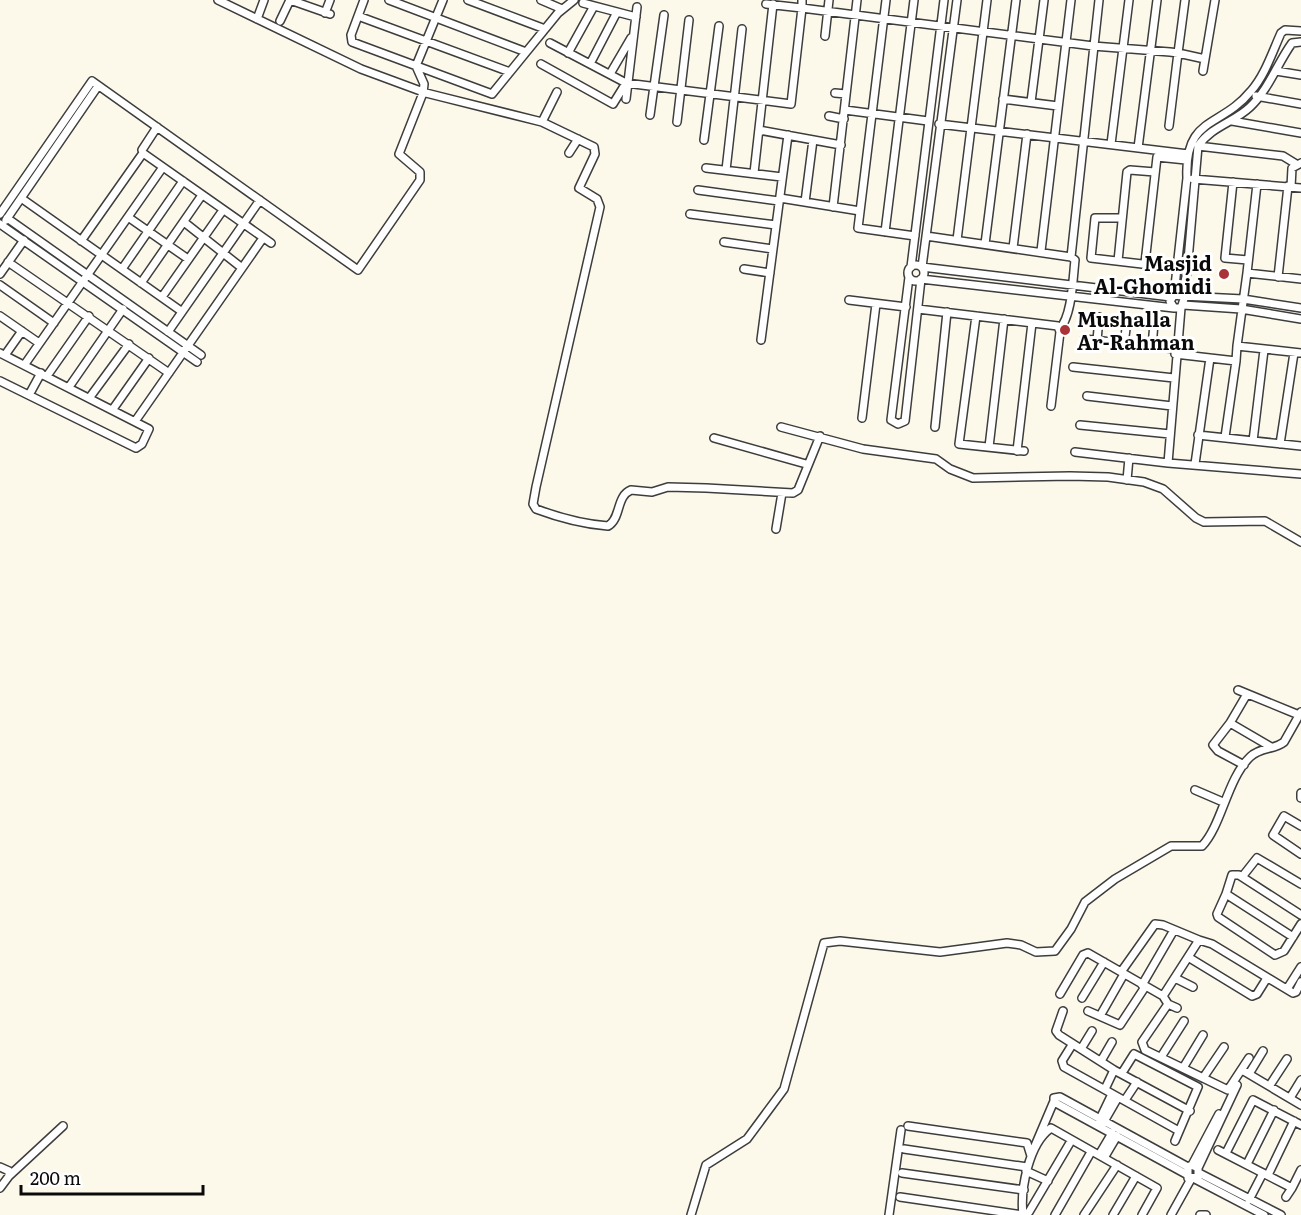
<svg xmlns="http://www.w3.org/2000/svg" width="1301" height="1215" viewBox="0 0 1301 1215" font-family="Literata,serif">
  <rect width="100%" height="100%" fill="#fdf9ea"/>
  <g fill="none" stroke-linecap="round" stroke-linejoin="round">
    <g stroke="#3d3d3d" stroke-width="10">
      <path id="minor" d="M218,0l143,69 65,24 116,29 52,25 1,7 -16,34 18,11 3,8 -64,280 -3,17 3,5c24,9 46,15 72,17 13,-7 8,-30 23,-36l21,2 16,-5 38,1 87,5 5,-3 22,-54
        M290,0l40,14
        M364,0l-13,35 1,7 140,52 66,-81 16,-13
        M389,0l137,52
        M468,0l77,29
        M541,0l21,9
        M886,0l-28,228 57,8
        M957,0l-35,267 249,30
        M1185,0l-7,53 27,6
        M583,3l53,14
        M766,4l36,4v-8
        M325,13l5,-13
        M358,16l152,56
        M257,19l7,-19
        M280,21l10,-21
        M825,36l4,-36
        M550,43l76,40 165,21 11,-96 291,38 77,6 8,1 -9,73
        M568,53l26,-47
        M541,64l72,40 13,-21
        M590,64l27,-52
        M1203,71l12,-71
        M1276,71l25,4
        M610,74l21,-36
        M835,93l11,1
        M1256,96l45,8
        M626,99l11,-92
        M1003,99l55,7
        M1031,102l13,-102
        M845,110l83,11
        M650,115l14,-100
        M829,116l15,3
        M1232,121l69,12
        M542,122l15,-30
        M677,122l12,-102
        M939,124l249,30
        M157,127l-15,23 1,3 128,90
        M759,130l82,15
        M704,140l15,-114
        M1111,144l18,-144
        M1198,146l85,10 13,8
        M1138,148l19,-148
        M569,153l9,-14
        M706,168l76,9
        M726,170l16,-141
        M754,173l19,-169
        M1193,179l108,9
        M1233,182l-8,76 23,2
        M1257,184l-10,89 54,6
        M1291,187l1,-19 9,-5
        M698,190l81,11
        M21,198l160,113
        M780,198l80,13
        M805,202l8,-62
        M833,207l24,-207
        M0,214l92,-133 266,189 62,-90v-8l-21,-18 24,-61 1,-9 -8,-18 27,-66
        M690,214l86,11
        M128,217l60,42
        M7,218l194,137
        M1122,218h-27l-4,40 85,10
        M6,220l92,-134
        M184,222l58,46
        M0,224l197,138
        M885,232l29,-232
        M926,236l145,21 4,3c-2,17 -3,58 -16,69
        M957,240l30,-240
        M81,241l62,-88
        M724,242l49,7
        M985,244l31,-244
        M1013,248l14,-114
        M1041,251l30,-251
        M1071,257l28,-257
        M1118,261l9,-89 3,-2 25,2
        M8,262l161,111
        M1145,263l12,-106 29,3
        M908 273a8 8 0 1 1 16 0a8 8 0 1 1-16 0Z
        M911,267l33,-267
        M122,269l61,-88
        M744,269l26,4
        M0,274l24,-34
        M909,277l-18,143 7,4 7,-3 16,-142 253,29
        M1278,277l10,-91
        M141,283l61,-88
        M0,285l54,38
        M1174,295l8,1 2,3 -3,9h-7l-4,-7 4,-6 13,-117c-3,-62 34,-50 64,-87 14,-16 21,-38 30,-58l4,-3 16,1
        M1182,296l5,-24 11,-126c14,-20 35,-23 52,-39 19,-18 27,-43 42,-64l9,-1
        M1182,296l61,3 58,9
        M162,297l61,-87
        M849,300l57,7
        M1183,305l58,4 60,10
        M1181,308l-13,155 133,11
        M918,309l140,17 2,6 -9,74
        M0,316l39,27
        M976,316l-17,128 65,7
        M168,332l92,-132
        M1084,339l92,10
        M761,340l27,-205
        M1097,341l2,-24
        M1124,344l3,-23
        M1237,346l10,-73
        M1152,347l2,-24
        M0,353l149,76 -7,15 -6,4 -136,-67
        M1175,354l61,7 1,-15 64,7
        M5,355l17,-24
        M25,364l138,-197
        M1073,367l101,11
        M47,376l42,-60
        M69,387l54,-78
        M29,395l12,-22
        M1087,396l85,10
        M90,397l39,-53
        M113,409l36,-51
        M862,418l14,-114
        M136,420l127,-182
        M1080,425l90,9
        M781,427l82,22 73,10 14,10 23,9 97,-2 38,1 36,5 19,7 33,29 8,4 61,-1 36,21
        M935,427l12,-115
        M1198,435l103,11
        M1225,437l11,-76
        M714,438l92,26
        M1253,441l11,-91
        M1280,444l14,-91
        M989,447l15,-128
        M1017,451l15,-128
        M1075,452l93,11
        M1195,464l15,-106
        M1127,480l2,-22
        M776,529l6,-36
        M1238,690l61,25
        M1230,723l41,24
        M1244,765l-26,-14 -5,-6 17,-22 17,-29
        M1195,790l28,12
        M1301,793v5
        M1301,826l-17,-10 -11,19 28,19
        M1242,877l15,-19 44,26
        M1226,894l-9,20 1,3 57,38 9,-4 17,-27
        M1293,937l-67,-43 6,-19h7l62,40
        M1188,957l64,39 5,-2 10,-16
        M1121,972l34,-48 8,1 36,15
        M1175,978l18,9
        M1142,985l32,-55
        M1287,989l14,-22
        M1060,994l23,-39 5,-2 75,43 5,8 9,4
        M1163,996l36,-56 13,4 81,49 3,-1 5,-10
        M1082,998l22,-36
        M1168,1004l-26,38 3,8 83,40 21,-32
        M1063,1011l-7,20 3,4 55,35 76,41
        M1088,1011l32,14 25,-38
        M1100,1016l24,-42
        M1072,1045l-10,16 2,6 115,64
        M1081,1049l11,-18
        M1161,1057l23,-36
        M1101,1061l11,-19
        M1183,1068l20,-33
        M1242,1070l59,35
        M1122,1073l12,-19 64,33 -23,54
        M1249,1074l14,-23
        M1203,1078l21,-31
        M1270,1085l17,-26
        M1105,1089l9,-19
        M1290,1098l11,-18
        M1125,1100l12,-18
        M1098,1123l13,-27
        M1102,1125l15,-26
        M908,1126l119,17 4,13
        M1034,1148l20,-47
        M904,1149l123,18
        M1218,1150l74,38 -6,9
        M1226,1153l27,-53 48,25
        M1099,1155l13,-22
        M1104,1158l13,-22
        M1247,1164l27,-54
        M1192,1165l27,-51
        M0,1167l9,4v5l-9,12
        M1198,1168l-6,-3 -4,2v11l10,-1v-9l39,-83
        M1026,1171l22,10
        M902,1173l122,17
        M1199,1173l82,42
        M1186,1174l-132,-72v-4l6,-1 128,70
        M1268,1175l26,-54
        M9,1176l54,-50
        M1195,1179l69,36
        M1292,1188l9,-18
        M900,1197l123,18 6,-3 42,-71
        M1249,1200l14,-27
        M691,1215l15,-50 41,-26 37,-50 40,-146 16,-2 100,11 67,-9 14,2 15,7 19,-1 16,-22 14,-27 30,-23 56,-33h31c20,-21 25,-67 48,-89 10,-10 24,-7 34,-15l17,-30
        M889,1215l12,-85
        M1023,1215c-3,-26 6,-72 28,-87l106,60 -15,27
        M1055,1215l36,-63
        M1084,1215l33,-50
        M1113,1215l23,-39
        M1171,1215l20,-36
        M1200,1215h6"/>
    </g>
    <use href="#minor" stroke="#fff" stroke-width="7"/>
  </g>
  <g fill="#aa3337" stroke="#fff" stroke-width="2">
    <circle cx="1224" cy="274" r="6"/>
    <circle cx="1065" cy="330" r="6"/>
  </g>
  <g text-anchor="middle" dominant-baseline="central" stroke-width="6" stroke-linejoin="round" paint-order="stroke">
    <g font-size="20" font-weight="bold" fill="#0a0a0a" stroke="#fff" text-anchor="end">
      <text x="1212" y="262">Masjid<tspan x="1212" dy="23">Al-Ghomidi</tspan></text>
      <text x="1077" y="318" text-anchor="start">Mushalla<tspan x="1077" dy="23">Ar-Rahman</tspan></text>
    </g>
  </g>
  <path d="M21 1185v9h182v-9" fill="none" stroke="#0a0a0a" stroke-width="3"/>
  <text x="30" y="1185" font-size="18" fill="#0a0a0a" stroke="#ffffff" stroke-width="4.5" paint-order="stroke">200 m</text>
</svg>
